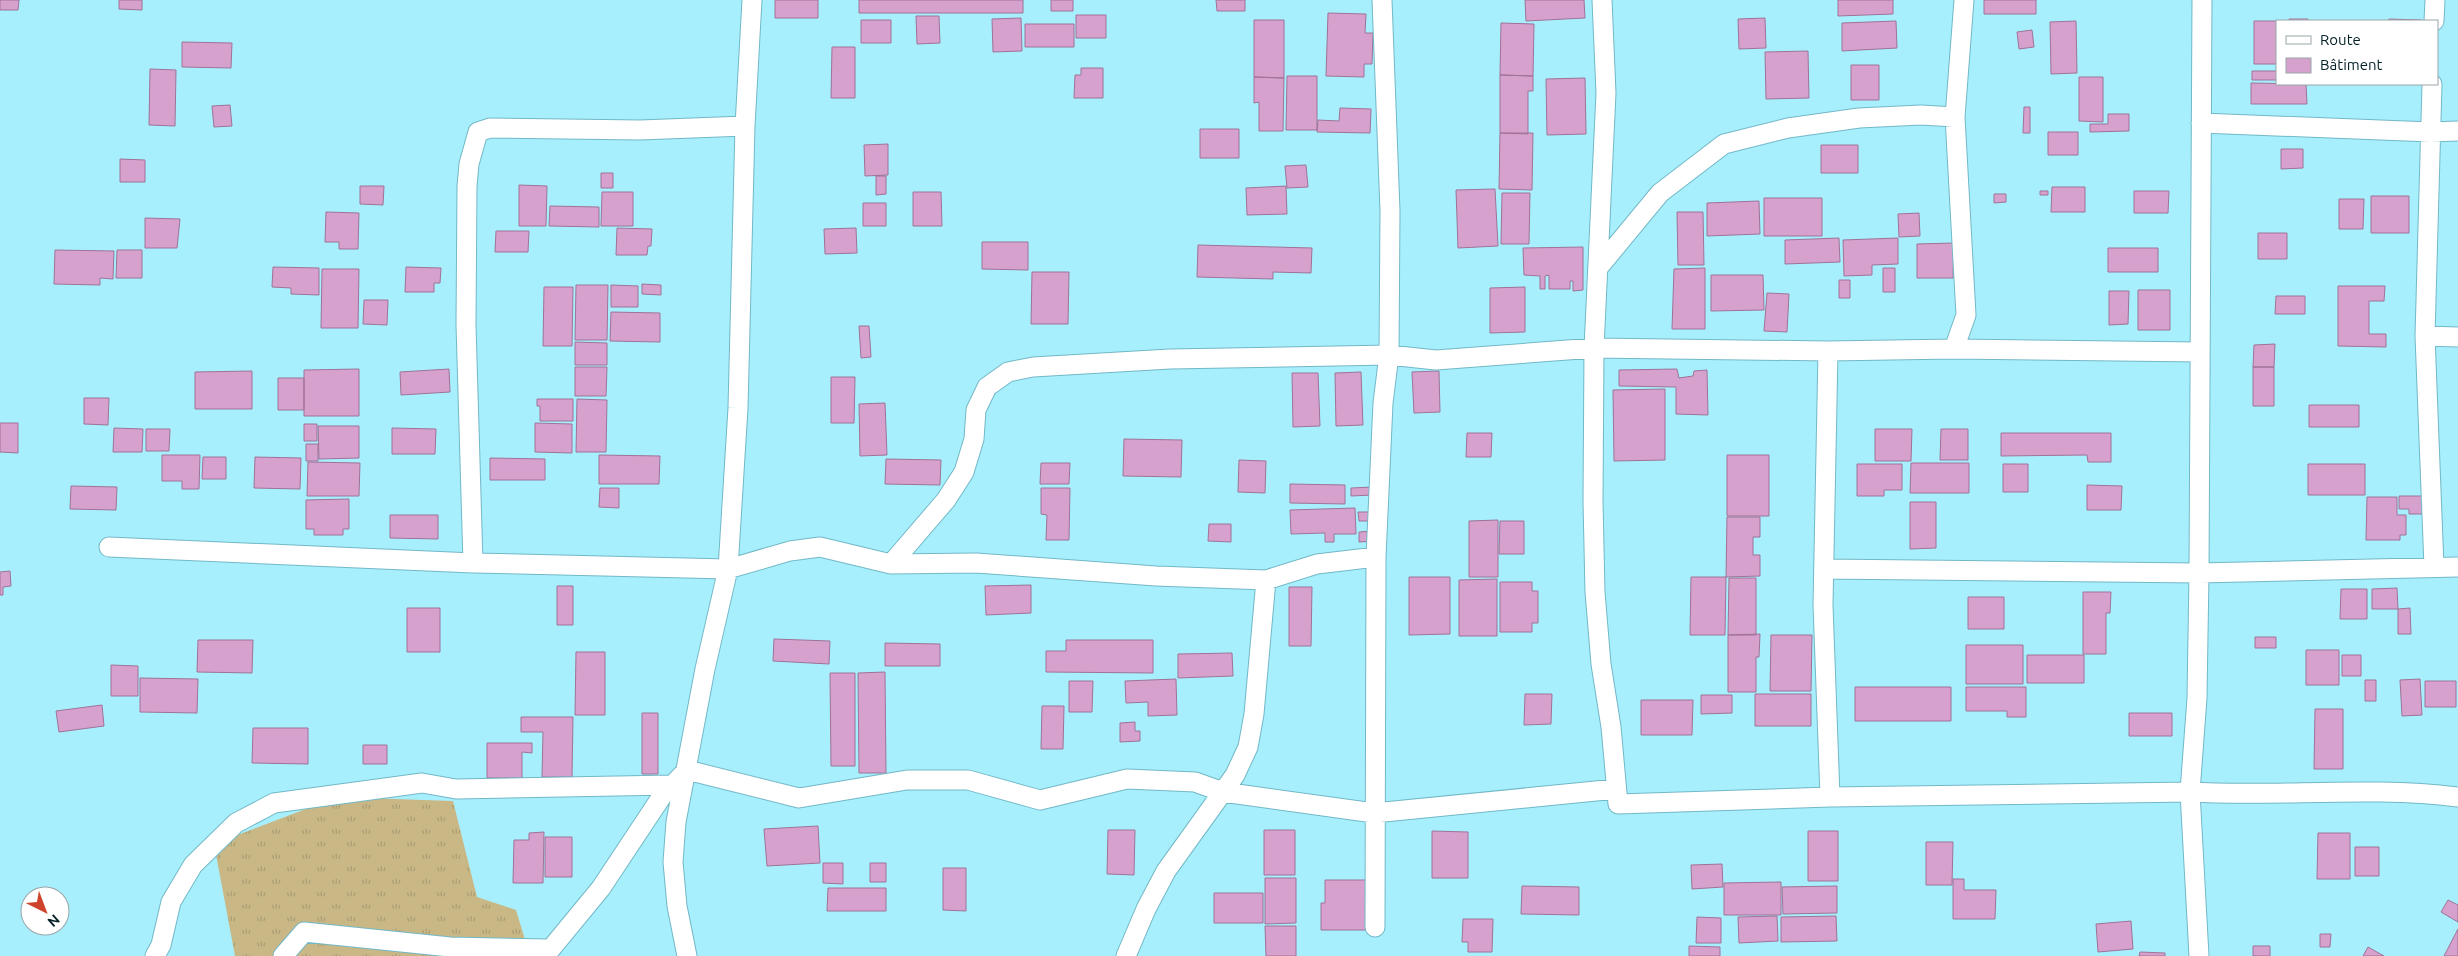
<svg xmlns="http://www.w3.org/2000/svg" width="2458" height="956" viewBox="0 0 2458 956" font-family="Ubuntu,sans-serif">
  <defs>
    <pattern id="grass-tufts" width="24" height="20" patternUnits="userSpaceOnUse" patternTransform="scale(1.25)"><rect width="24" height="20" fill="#c9b886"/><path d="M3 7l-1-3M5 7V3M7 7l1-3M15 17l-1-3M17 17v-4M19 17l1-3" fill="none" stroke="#ab9e74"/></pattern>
  </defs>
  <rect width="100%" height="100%" fill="#a8effe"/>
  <path fill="url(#grass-tufts)" d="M337,797l116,4 24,96 39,13 14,46h-295l-21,-112z"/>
  <path fill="#d6a2cd" stroke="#9e7397" d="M0,0h19l-1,10h-18z
    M119,0h23v10l-23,-1z
    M775,0h43v18h-43z
    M859,0h164v13h-164z
    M1051,0h22v11h-22z
    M1216,0h29v11h-28z
    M1525,0h59l1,18 -59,3z
    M1838,0h55v14l-55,2z
    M1984,0h52v14h-52z
    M1328,13l38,1 -1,19h8l-1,31h-8v13l-38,-1z
    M1076,15h30v23h-30z
    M916,16h23l1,27 -23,1z
    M1021,18l1,33 -29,1 -1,-33z
    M1765,18l1,30 -27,1 -1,-30z
    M2289,19h19v2h-31v43h-23v-43h35z
    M2389,19l32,1v1h-33z
    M861,20h30v23h-30z
    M1254,20h30v58l-30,-1z
    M1896,21l1,27 -55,3v-28z
    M2076,21l1,52 -26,1 -1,-52z
    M1501,23l33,1 -1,52 -33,-1z
    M1025,24h49v23h-49z
    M2032,30l2,17 -15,2 -2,-17z
    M182,42l50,1 -1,25 -49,-1z
    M832,47h23v51h-24z
    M1808,51l1,47 -43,1 -1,-47z
    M1851,65h28v35h-28z
    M1081,68h22v30h-29l1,-23h6z
    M150,69l26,1 -1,56 -26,-1z
    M2252,71h25v9h-25z
    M1500,75l33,1v15h-5v43l-28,-1z
    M1287,76h30v54h-31z
    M1254,77l30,1 -1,53h-24v-29l-5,1z
    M2079,77h24v45l-24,-1z
    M1585,78l1,56 -39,1 -1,-56z
    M2251,83l55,1 1,20h-56z
    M230,105l2,21 -18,1 -2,-21z
    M2024,107h6v26h-7z
    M1340,108l31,1 -1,24 -53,-1 1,-12 21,1z
    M2108,114h21v17l-39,1v-8h18z
    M1200,129h39v29h-39z
    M2048,132h30v23h-30z
    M1500,133h33l-1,57 -33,-1z
    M888,144v31l-23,1 -1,-31z
    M1821,145h37v28h-37z
    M2281,149h22v19l-22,1z
    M120,159l25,1v22h-25z
    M1306,165l2,22 -21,1 -2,-22z
    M601,173h12v15h-12z
    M876,176h10v18l-10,1z
    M519,185l28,1 -1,40h-27z
    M360,186h24l-1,19 -23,-1z
    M1286,186l1,28 -40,1 -1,-27z
    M2052,187h33v25h-34z
    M1495,189l3,57 -40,2 -2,-58z
    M2040,191h8v4h-8z
    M2134,191h35l-1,22h-34z
    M602,192h31v34h-32z
    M913,192h28l1,34h-29z
    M1502,193h28l-1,51h-28z
    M1994,194h12v8l-12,1z
    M2371,196h38v37h-38z
    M1764,198h58v38h-58z
    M2339,199h25l-1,30h-24z
    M1759,201l1,33 -53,2v-33z
    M863,203h23v23h-23z
    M550,206l49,1v20l-50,-1z
    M326,212l33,1 -1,36h-19v-7h-14z
    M1677,212h26l1,53h-26z
    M1919,213l1,23 -21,1 -1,-23z
    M145,218l35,1 -3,29h-32z
    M617,228l35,1 -1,17h-3l-1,9h-31z
    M856,228l1,25 -32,1 -1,-25z
    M496,231h33l-1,21h-33z
    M2258,233h29v26h-29z
    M1839,238l1,24 -55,2v-24z
    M1898,238v26l-26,1v10l-28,1 -1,-36z
    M982,242h46v28l-46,-1z
    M1954,243l-1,35h-36v-34z
    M1198,245l114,3 -1,25 -38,-1v7l-76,-2z
    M1583,247v43l-10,1v-10h-3v8h-21v-14l-4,1v13h-5v-13l-16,-1 -1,-27z
    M2108,248h50v24h-50z
    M55,250l59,1 -1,28 -13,-1v7l-46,-1z
    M117,250h25v28h-26z
    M273,267l46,1v27l-28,-1v-6l-19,-1z
    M406,267l35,1 -1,15h-6v9h-29z
    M1705,268v61h-33l2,-60z
    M1883,268h12v24h-12z
    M322,269h37l-1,59h-37z
    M1032,272h37l-1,52h-37z
    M1711,275h52l1,35 -53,1z
    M1839,280h11v18h-11z
    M642,284l19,1v10l-19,-1z
    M576,285h32l-1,55h-32z
    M611,285l27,1v21h-27z
    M2338,286h47l-1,15h-15v33h17v13l-48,-1z
    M544,287h29l-1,59h-29z
    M1525,287v45l-35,1v-45z
    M2138,290h32v40h-32z
    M2109,291h20l-1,33 -19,1z
    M1767,293l22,1 -2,38 -23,-1z
    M2276,296h29v18h-30z
    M364,300h24l-1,25 -24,-1z
    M611,312l49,1v29l-50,-1z
    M859,326h10l2,31 -10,1z
    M575,342l32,1v22h-32z
    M2275,344l-1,23h-21l1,-22z
    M575,367h32l-1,29h-31z
    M2253,367h21v39h-21z
    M359,369v47h-55v-46z
    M449,369l1,23 -49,3 -1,-23z
    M1677,369l2,9 14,-2 1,-5 13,-1 1,45 -32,-1v-27l-57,-1v-16z
    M252,371v38h-57v-37z
    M1439,371l1,41 -26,1 -2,-41z
    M1361,372l2,53 -27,1 -1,-53z
    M1292,373h26l2,53 -27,1z
    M831,377h24l-1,46h-23z
    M278,378h26v32h-26z
    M1665,389v71l-51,1 -1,-71z
    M84,398h25l-1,27 -24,-1z
    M537,399h36v22h-33v-15h-3z
    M577,399l30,1 -1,52h-30z
    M885,403l2,52 -27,1 -1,-52z
    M2309,405h50v22h-50z
    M0,423h18v30l-18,-1z
    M535,423l37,1v29l-37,-1z
    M304,424h13v17h-13z
    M318,426h41v32l-40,1z
    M114,428l29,1 -1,23h-29z
    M392,428l44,1 -1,25h-43z
    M146,429h24l-1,22h-23z
    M1875,429h37l-1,32h-36z
    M1941,429h27v31h-28z
    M1467,433h25l-1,24h-25z
    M2001,433h110v29h-23l-1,-7 -86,1z
    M1124,439l58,1 -1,37 -58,-1z
    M306,444h12v17h-12z
    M162,455h38l-1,34h-17v-8h-20z
    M599,455l61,1 -1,28h-60z
    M1727,455h42v61h-42z
    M203,457h23v22h-24z
    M255,457l46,1 -1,31 -46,-1z
    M490,458l55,1v21h-55z
    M886,459l55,1 -1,25 -55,-1z
    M1239,460l27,1 -1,32 -27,-1z
    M308,462l52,1 -1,33h-52z
    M1041,463h29l-1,21h-29z
    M1911,463h58v30h-59z
    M1857,464h45v26h-18v6h-27z
    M2003,464h25v28h-25z
    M2308,464h57v31h-57z
    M1290,484l55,1v19l-55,-1z
    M2087,485l35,1 -1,24h-34z
    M71,486l46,1 -1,23 -46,-1z
    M1373,487v8l-22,1v-8z
    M600,488h19v20l-20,-1z
    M1041,488h29l-1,52h-23l1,-25 -6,-1z
    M2399,496h24v18h-14v-5h-10z
    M2367,497h30v18h9v20h-6v5h-34z
    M349,499v30h-6v6h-29v-6h-8v-29z
    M1910,502h26v46l-26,1z
    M1355,508l1,26h-22v8h-9v-9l-34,1 -1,-24z
    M1358,512h15v9h-14z
    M390,515h48v24l-48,-1z
    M1727,517h33v20h-7v18h7v21l-34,1z
    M1498,520v57h-29v-56z
    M1500,521h24v33h-25z
    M1209,524h22v18l-23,-1z
    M1374,531l1,10 -16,1v-10z
    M10,571l1,15 -8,1v8h-3v-23z
    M1409,577h41v57l-41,1z
    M1691,577h35l-1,58h-35z
    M1729,578h27v57h-28z
    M1497,579v57h-38v-56z
    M1500,582h32v9h6v32h-6v9h-32z
    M1031,585v28l-45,2 -1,-29z
    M557,586h16v39h-16z
    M1289,587h23l-1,59h-22z
    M2397,588l1,21h-26v-20z
    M2341,589h26v30h-27z
    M2083,592h28l-1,21h-4v41h-23z
    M1968,597h36v32h-36z
    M407,608h33v44h-33z
    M2410,608l1,26h-13v-25z
    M1760,634l-1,23h-3v35h-28v-57z
    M1771,635h41l-1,56h-41z
    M2255,637h21v11h-21z
    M774,639l56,2 -1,23 -56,-3z
    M198,640h55l-1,33 -55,-1z
    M1066,640h87v33l-107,-1v-21h20z
    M885,643l55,1v22h-55z
    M1966,645h57v39h-57z
    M2306,650h33v35h-33z
    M576,652h29v63h-30z
    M1232,653l1,23 -55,2v-24z
    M2027,655h57v28h-57z
    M2342,655h19v21h-19z
    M111,665l27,1v30h-27z
    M885,672l1,101h-27l-1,-100z
    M830,673h25v93h-24z
    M140,678l58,1 -1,34 -57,-1z
    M1176,679l1,36 -29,1v-14l-22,1 -1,-22z
    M2420,679l2,36 -20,1 -2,-36z
    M2365,680h11v21h-11z
    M1069,681h24l-1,31h-23z
    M2425,681h31v26h-31z
    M1855,687h96v34h-96z
    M1966,687h60v30h-19v-6h-41z
    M1525,694h27l-1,30 -27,1z
    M1755,694h56v32h-56z
    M1701,695h31v18l-31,1z
    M1641,700h52l-1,35h-51z
    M102,705l2,21 -45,6 -3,-21z
    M1042,706h22l-1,43h-22z
    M2315,709h28v60h-29z
    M642,713h16v61h-16z
    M2129,713h43v23h-43z
    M521,717h52l-1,60h-30l1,-45h-22z
    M1135,722v9h5v10l-20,1v-19z
    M253,728h55v36l-56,-1z
    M487,743h45v10l-10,-1v26h-35z
    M363,745h24v19h-24z
    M818,826l2,37 -53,3 -3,-37z
    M1108,830h27l-1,45 -27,-1z
    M1264,830h31v45h-31z
    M1432,831l36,1v46h-36z
    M1808,831h30v50h-30z
    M544,832l-1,51h-30l1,-43h15v-7z
    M2318,833h32v46h-33z
    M545,837h27v40h-27z
    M1926,842h27l-1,43h-26z
    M2355,847h24v29h-24z
    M823,863h20v21l-20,-1z
    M870,863h16v19h-16z
    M1722,864l1,23 -31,2 -1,-24z
    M943,868h23v43l-23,-1z
    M1265,878h31v45l-31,1z
    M1953,879h11v11h32l-1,29h-42z
    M1325,880h42l-1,50h-45v-27h4z
    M1781,882v33h-57v-32z
    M1522,886l57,1v28l-58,-1z
    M1837,886v27l-54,1 -1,-27z
    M828,888h58v23h-59z
    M1214,893h49v30h-49z
    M2448,900l10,5v17l-17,-10z
    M1777,916l1,25 -39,2 -1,-26z
    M1836,916l1,25 -56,1v-25z
    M1697,917l24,1v25h-25z
    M1463,919h30l-1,33h-24v-10h-6z
    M2131,921l2,28 -35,3 -2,-28z
    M1265,926h31v30h-30z
    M2458,929v27h-14z
    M2320,934h11l-1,13h-10z
    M1689,946l31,1v9h-31z
    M2253,946h17v10h-17z
    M2368,947l16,9h-21z
    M2140,952l25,1v3h-26z"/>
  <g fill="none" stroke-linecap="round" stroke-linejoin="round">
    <g stroke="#72b8c6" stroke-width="21">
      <path id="minor" d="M1602,0l4,93 -12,255 -1,153 2,91 6,72 10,63 7,77 212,-7 360,-5c89,5 179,-6 268,5
        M2434,21l1,-21
        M2432,84l-7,252 9,231
        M2201,123l230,9 27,-1
        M1598,268l62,-75 64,-49 64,-16 71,-10 62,-3 34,2
        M2425,336l33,1
        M1954,349l246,3
        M109,547l364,16 255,6 62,-18 30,-4 71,17 85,-1 180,13 110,4 51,-16 59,-7
        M473,563l-7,-238 1,-139 2,-22 9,-32 12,-4 150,2 105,-4
        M891,564l55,-64 18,-28 10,-33 2,-29 11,-23 21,-15 25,-5 137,-8 219,-4 47,5 158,-12 234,3
        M1825,569l374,4 259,-6
        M1830,797l-7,-192 5,-254 126,-2 12,-34 -11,-198 9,-117
        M1375,927l1,-370 7,-154 6,-48 1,-144 -8,-211
        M155,956l6,-11 10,-43 22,-37 43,-42 38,-20 148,-20 34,6 216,-4
        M283,956l21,-24 146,15 99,2
        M545,956l56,-68 61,-92 25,-26 112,28 108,-18h61l72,20 87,-21 68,3 28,10 151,21 242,-24
        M687,956l-10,-50 -4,-44 3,-40 29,-153 23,-100 10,-161 7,-282 7,-126
        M1126,956l20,-47 20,-38 69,-96 13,-28 6,-33 12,-134
        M2199,956l-9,-164 7,-94 2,-125 3,-573"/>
    </g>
    <use href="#minor" stroke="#fff" stroke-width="19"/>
  </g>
  <rect x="2276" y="20" width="162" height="65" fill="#ffffff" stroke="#9aa6a8"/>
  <rect x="2286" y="36" width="25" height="8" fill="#ffffff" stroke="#9aa6a8"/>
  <text x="2320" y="45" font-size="15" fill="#032126">Route</text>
  <rect x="2286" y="58" width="25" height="15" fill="#d6a2cd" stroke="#9aa6a8"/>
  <text x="2320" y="70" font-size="15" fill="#032126">Bâtiment</text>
  <g transform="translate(45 911) rotate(138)"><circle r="24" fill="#ffffff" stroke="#9aa6a8"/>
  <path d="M0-4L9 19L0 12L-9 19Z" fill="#ce432b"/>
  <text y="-8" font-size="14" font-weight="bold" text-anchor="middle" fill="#032126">N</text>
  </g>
</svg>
